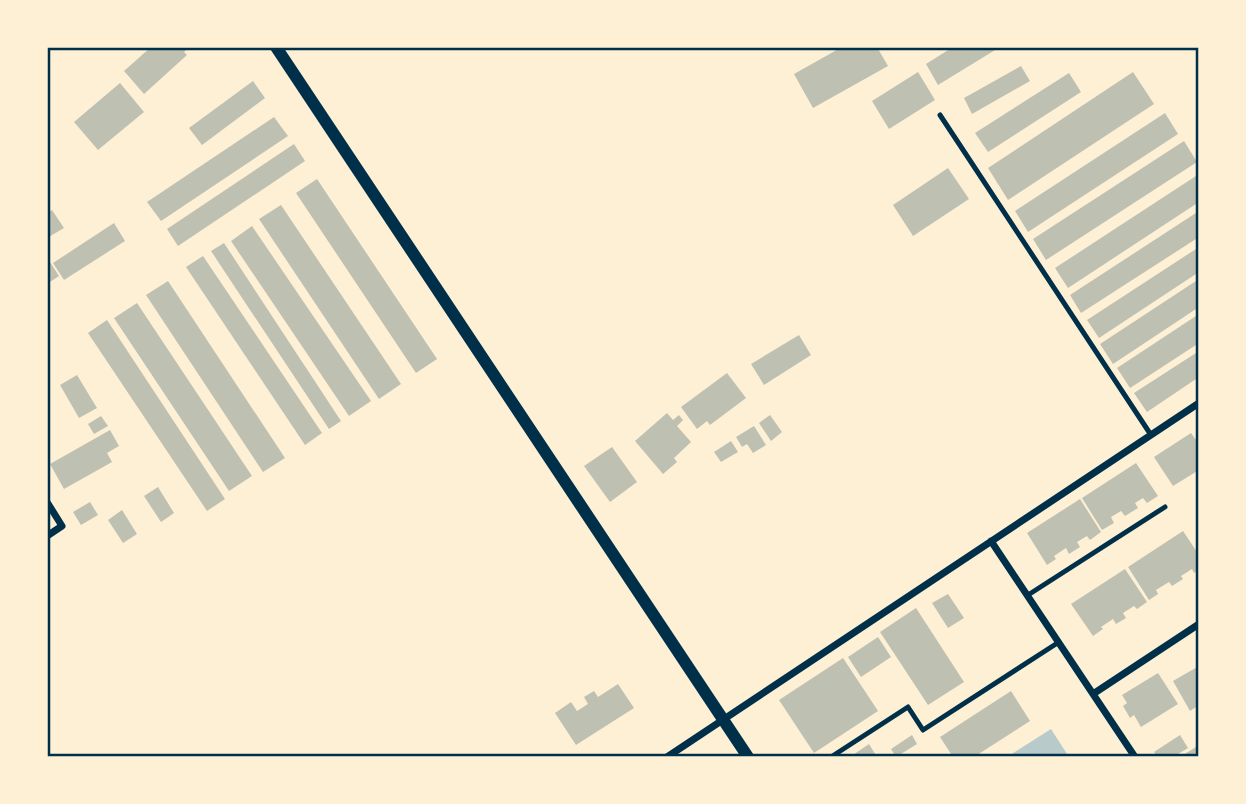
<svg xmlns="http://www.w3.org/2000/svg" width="1246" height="804" viewBox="0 0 1246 804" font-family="'Source Sans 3',sans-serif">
  <rect width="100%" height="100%" fill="#fdf0d5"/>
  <path fill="#b9caca" d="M1051,729l18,28h-62z"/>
  <path fill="#bec0b2" d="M151,47h38l-5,5 3,3 -43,39 -20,-23z
    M842,47h35l11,19 -75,42 -19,-34z
    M953,47h47l-62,38 -12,-21z
    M1021,66l9,15 -58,33 -8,-16z
    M918,72l17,28 -46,29 -17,-28z
    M1133,72l21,32 -146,96 -20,-32z
    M1069,73l12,19 -93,60 -13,-19z
    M253,81l12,17 -63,47 -13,-17z
    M120,83l24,29 -46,38 -24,-28z
    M1165,113l13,21 -150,98 -13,-21z
    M274,117l14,19 -127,85 -14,-19z
    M1184,141l13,21 -151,98 -13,-21z
    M294,144l11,17 -127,85 -11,-17z
    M948,168l21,31 -56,37 -20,-31z
    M1199,174v28l-131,86 -13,-20z
    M317,179l120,180 -21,14 -120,-180z
    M281,205l120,179 -22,15 -120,-180z
    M52,210l12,18 -17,10v-25z
    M1199,211v26l-118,76 -11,-18z
    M114,223l11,18 -61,39 -11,-17z
    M252,226l119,175 -22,15 -118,-175z
    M224,243l117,178 -12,8 -118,-178z
    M1199,247v25l-100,66 -12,-18z
    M203,256l119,177 -17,12 -119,-178z
    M50,262l9,14 -12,8v-21z
    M1199,279v28l-86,57 -13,-20z
    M168,281l117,177 -22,14 -117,-177z
    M137,303l115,173 -23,15 -115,-173z
    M1199,314v29l-69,45 -13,-20z
    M107,320l118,179 -18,12 -119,-178z
    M799,335l12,20 -47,30 -13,-21z
    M1199,351v26l-52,35 -13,-19z
    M727,373l19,25 -36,27 -3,-4 -10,8 -16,-22z
    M77,375l20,33 -18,10 -19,-33z
    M667,413l6,7 6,-5 4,5 -6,6 14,16 -17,16 3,4 -14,12 -28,-33z
    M770,415l12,17 -11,9 -12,-18z
    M101,416l7,10 -14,8 -6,-10z
    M754,426l12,19 -13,8 -6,-9 -5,3 -6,-10z
    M110,430l9,16 -12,7 5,9 -48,27 -14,-25z
    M1191,433l8,11v26l-26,16 -19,-29z
    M731,441l7,11 -17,10 -7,-10z
    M612,447l25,35 -27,20 -26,-36z
    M1136,463l22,33 -11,7 -4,-5 -8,5 3,5 -13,8 -4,-5 -10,6 3,6 -12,7 -20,-32z
    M158,487l16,26 -13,9 -17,-26z
    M1080,499l21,33 -11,8 -3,-4 -10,6 3,5 -11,7 -3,-6 -12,8 2,3 -9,6 -20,-32z
    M90,502l8,13 -17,10 -8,-13z
    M122,510l15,24 -14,9 -15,-23z
    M1183,531l16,24v15l-5,3 -2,-4 -11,7 2,3 -11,7 -3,-4 -13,8 2,4 -9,6 -21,-33z
    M1125,569l22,33 -10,7 -3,-3 -11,7 3,5 -10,6 -3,-5 -12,8 2,2 -10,7 -22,-32z
    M948,594l16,24 -16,10 -16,-25z
    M916,608l48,74 -36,23 -48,-73z
    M878,637l13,20 -30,20 -13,-20z
    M843,658l35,53 -64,42 -35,-53z
    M1199,666v39l-9,6 -17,-30z
    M1158,673l20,31 -37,23 -7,-12 -4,3 -7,-12 4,-3 -5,-8z
    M618,684l16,24 -58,37 -21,-32 16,-11 6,9 11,-7 -4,-7 10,-6 4,6z
    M1011,691l19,30 -56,36h-21l-13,-20z
    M912,735l5,9 -21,13 -5,-8z
    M1180,735l8,13 -15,9h-16l-3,-5z
    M869,744l8,13h-27z
    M1199,745v12h-19z"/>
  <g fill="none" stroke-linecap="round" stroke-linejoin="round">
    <path stroke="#003049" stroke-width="5" d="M940,115l211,320
      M1028,595l137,-88
      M831,757l77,-50 15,23 136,-88"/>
    <path stroke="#003049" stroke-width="7" d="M47,502l15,24 -15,10
      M991,541l144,216
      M1093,694l106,-70
      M667,757l532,-354"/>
    <path stroke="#003049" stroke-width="12" d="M276,47l472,710"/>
  </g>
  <rect width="1246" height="804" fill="none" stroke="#fdf0d5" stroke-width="98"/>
  <rect x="49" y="49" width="1148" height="706" fill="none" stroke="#003049" stroke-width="2.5"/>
</svg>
